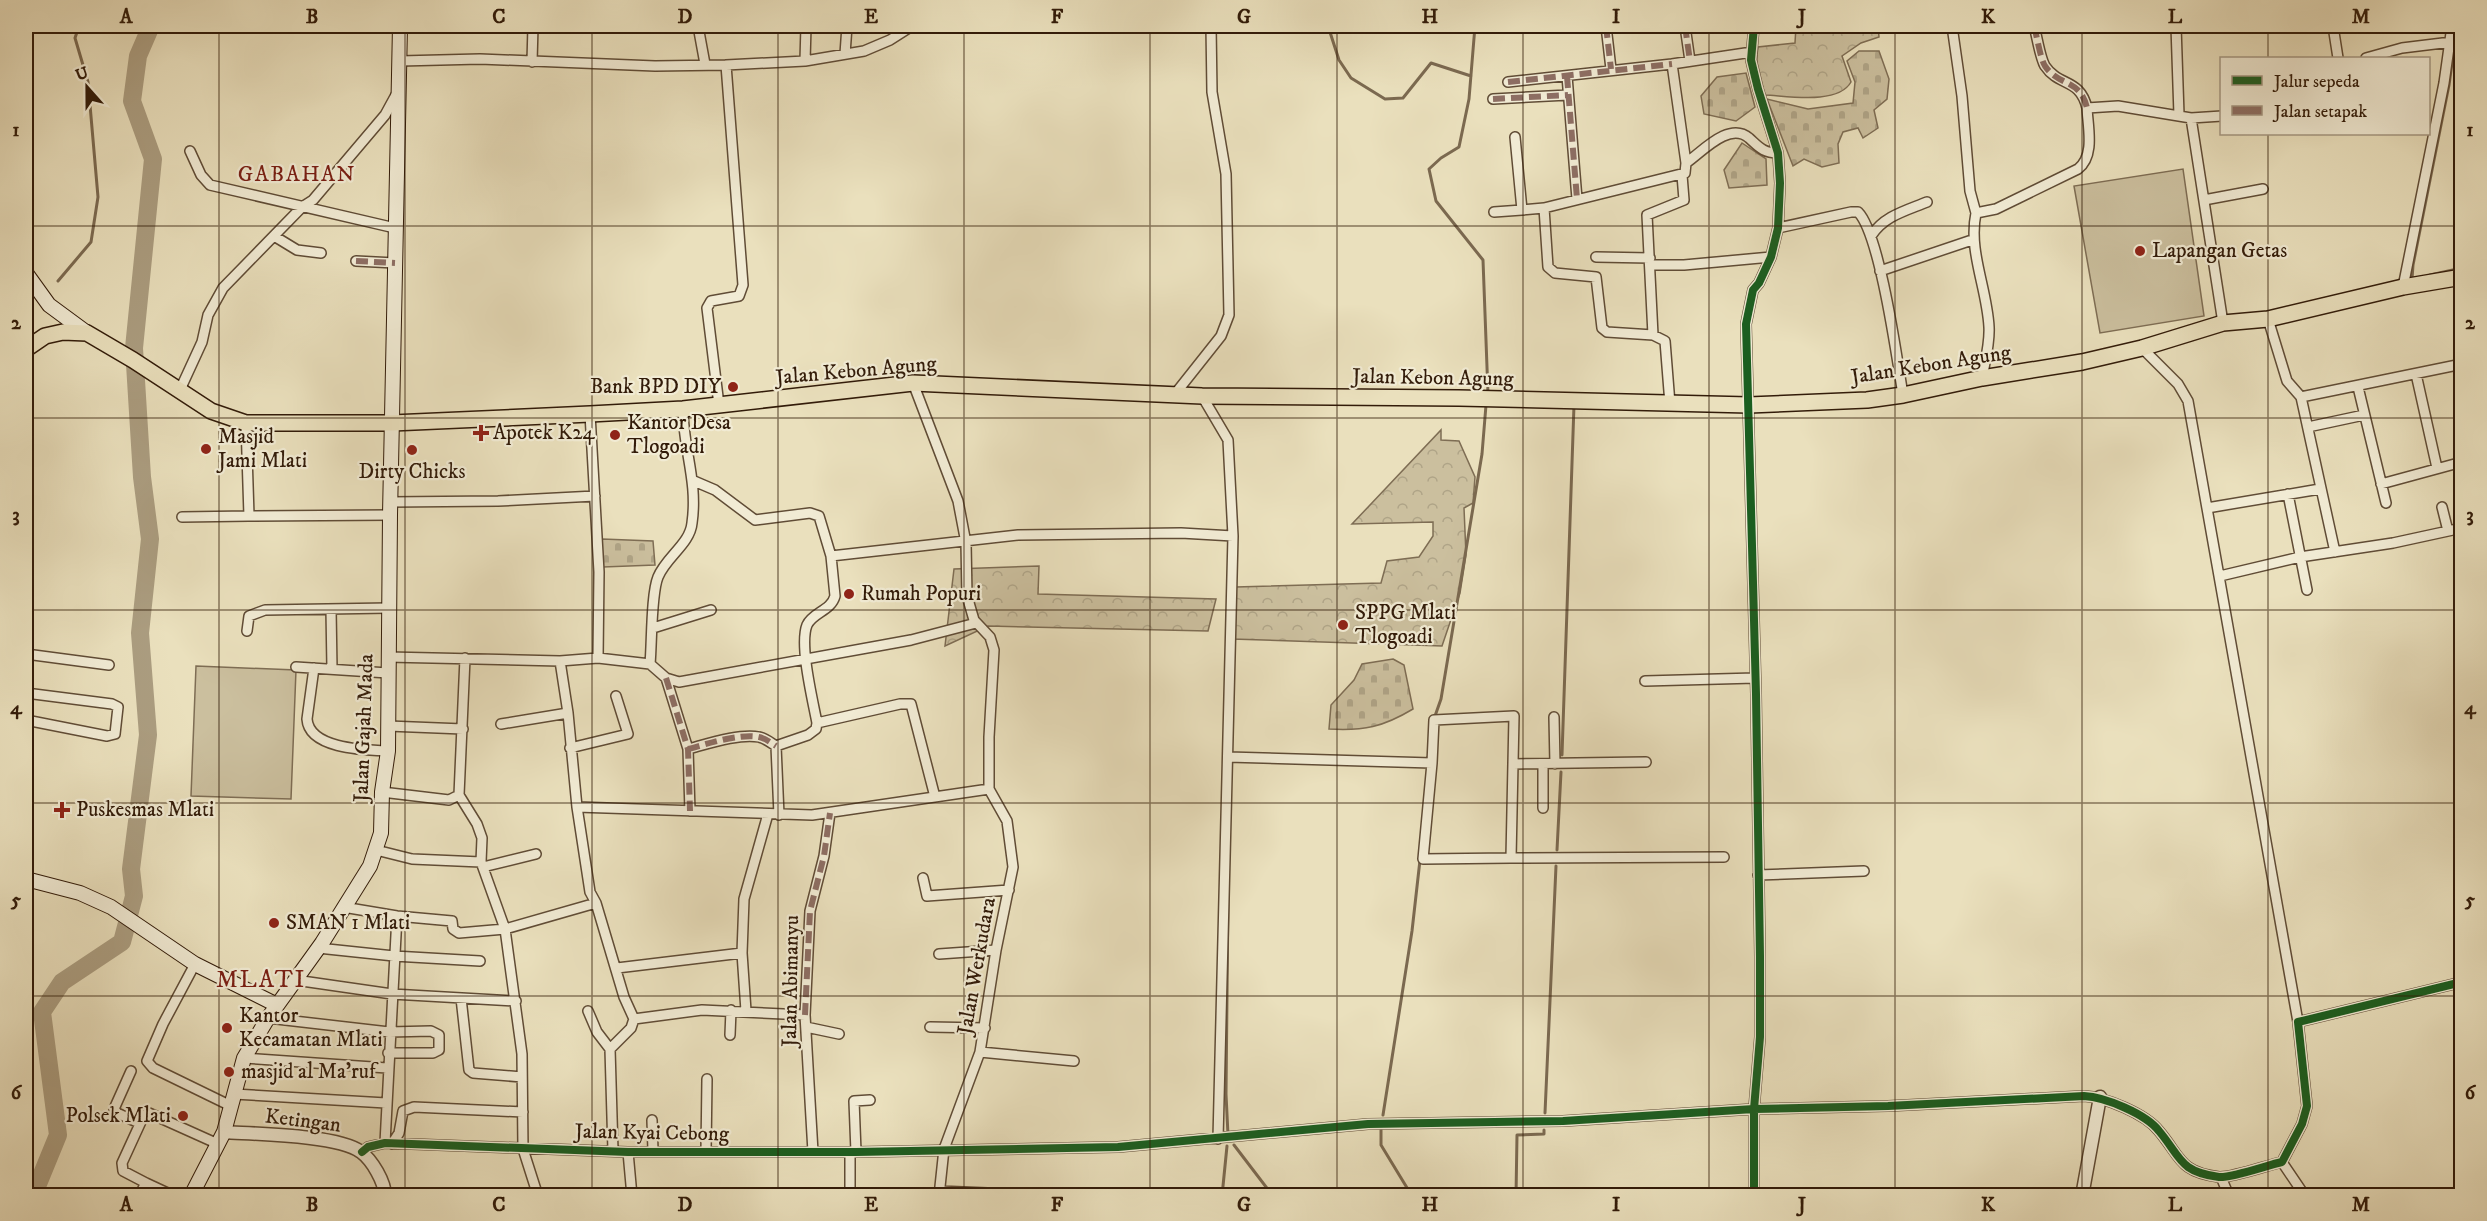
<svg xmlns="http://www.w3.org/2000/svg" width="2487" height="1221" viewBox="0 0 2487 1221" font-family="'IM FELL DW Pica',serif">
  <defs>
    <pattern id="forest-crowns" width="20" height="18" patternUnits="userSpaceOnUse" patternTransform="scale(1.5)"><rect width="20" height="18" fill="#cbbf9e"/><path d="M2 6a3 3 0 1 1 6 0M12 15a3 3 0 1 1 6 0" fill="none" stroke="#afa487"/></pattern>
    <pattern id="cemetery-stones" width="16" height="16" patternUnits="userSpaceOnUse" patternTransform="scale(1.5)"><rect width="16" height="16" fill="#cbbf9e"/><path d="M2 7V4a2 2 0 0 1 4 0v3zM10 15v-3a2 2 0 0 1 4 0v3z" fill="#afa487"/></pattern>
  </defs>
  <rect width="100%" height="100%" fill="#eae0bd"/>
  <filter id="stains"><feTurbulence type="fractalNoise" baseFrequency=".00333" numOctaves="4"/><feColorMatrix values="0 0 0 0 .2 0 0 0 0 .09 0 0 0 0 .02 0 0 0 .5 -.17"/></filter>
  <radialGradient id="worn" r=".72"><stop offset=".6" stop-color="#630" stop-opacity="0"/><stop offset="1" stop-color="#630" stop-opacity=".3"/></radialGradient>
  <path fill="url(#forest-crowns)" stroke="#7e6d54" stroke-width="1.5" d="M1796,26h82l1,11 -18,6 -19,13 9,26c-13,23 -63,14 -86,13 -7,-17 -10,-30 -7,-48l37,-4z
    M1441,430v10l18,1 16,36 -2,26 -9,5 2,47 -6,38 -18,53 -210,-7 4,-52 145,-4 6,-22 32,-4 14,-21v-14l-81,2z
    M1039,566l-1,28 178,5 -8,32 -220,-5 -43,20 9,-77z"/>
  <path fill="url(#cemetery-stones)" stroke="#7e6d54" stroke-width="1.5" d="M1859,51h20l10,28 -2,20 -13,11 4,18 -15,10 -5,-10 -15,4 -5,12 1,19 -17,4 -18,-8 -11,7 -26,-67 41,10 45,-6 2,-21 -8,-21z
    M1746,73l9,34 -19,14 -32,-7 -3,-18 16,-19z
    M1742,143l24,16 1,26 -38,3 -5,-18z
    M602,539l51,2 2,24 -52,2z
    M1393,659l11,6 9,44c-30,18 -49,22 -84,20l2,-24 23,-25 8,-16z"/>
  <path fill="#cbbf9e" stroke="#7e6d54" stroke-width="1.5" d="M2183,169l21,147 -104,17 -26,-147z
    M196,666l100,4 -5,129 -100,-3z"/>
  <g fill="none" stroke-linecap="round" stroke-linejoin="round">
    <path stroke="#7b6950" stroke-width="3" d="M1258,26h9
      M1328,26l11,34 12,18 34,21 18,-1 28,-35 40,13
      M1475,26l-6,73 -10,48 -18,11 -12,11 7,32 47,59 5,134
      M2430,275l32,-7
      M2412,279l1,-14 36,-180 8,-59
      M58,281l33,-39 7,-45 -10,-115 -13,-44 4,-12
      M1435,716l6,-17 41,-245 4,-49
      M1562,755l12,-350
      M1557,850l4,-78
      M1545,1113l11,-247
      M1383,1115l29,-184 8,-71
      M1381,1127v18l31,51
      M1228,1135l-2,-41 2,-196
      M1234,1145l39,51
      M1222,1196l5,-50
      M1516,1196l1,-61 27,-1v-4"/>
    <path stroke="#ab9d80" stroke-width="18" d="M33,1196l25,-61 -16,-123 20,-30 60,-40 12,-46 -3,-27 17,-134 -8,-102 10,-94 -8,-62 -8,-129 19,-189 -21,-58 6,-45 13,-30"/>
    <g stroke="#604c36" stroke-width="12">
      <path id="minor" d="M698,26l7,38
        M1606,26l5,43
        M1685,26l5,35
        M1754,26l-3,34 7,29 20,64 2,30 -2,45 -7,29 -12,26 -6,7 -7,34 10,370 4,262v81l-6,72v87
        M1952,26l10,70 8,95 6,22
        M2034,26c3,10 6,32 11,40 14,21 35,12 42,42
        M2176,26l3,89
        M2333,26l5,32
        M845,54l2,-28
        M2366,58l36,-10 49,-6
        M400,61l80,-2 175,7 71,-1 79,-4 59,-10 26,-11 22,-14
        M805,61l1,-35
        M532,62l1,-36
        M1567,76l10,123
        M1508,82l164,-18
        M1493,99l75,-4
        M2191,118l32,205
        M1515,137l7,73 22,-2
        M190,151l11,24 9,10 185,43
        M1686,163c16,-11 43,-42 63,-25 10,9 14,15 29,15
        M2204,200l59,-11
        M1494,212l28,-2
        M1778,228l73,-16h7c22,22 39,147 45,183
        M274,236l23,14 24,3
        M1871,236c13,-20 34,-25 56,-34
        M1596,257l54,1
        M356,261l39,2
        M1650,265h34l87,-8
        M1880,271l92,-31
        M2403,287l41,-204 8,-57
        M2268,319l19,62 14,16 34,155
        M1653,335l-6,-120 37,-15 -2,-25
        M2142,348l36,36 10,17 110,621
        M2416,374l21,94
        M1982,378c3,-17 8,-34 7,-51 -2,-39 -21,-76 -13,-114l20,-4 82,-40c17,-13 10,-41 9,-61l31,-2 73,12 31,-2
        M913,383l45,118 8,42 1,53 7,24 16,17 4,13 -5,87v52
        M2358,387l28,116
        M179,392l23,-50 6,-27 15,-27 79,-81 11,-7 72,-85 12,-22
        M1175,394l46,-58 8,-21 -3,-141 -14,-82 -1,-66
        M1202,396l26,44 5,96 -15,603
        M2301,397l161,-33
        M1670,404l-5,-63 -12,-6 -46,-3 -5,-4 -6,-51 -41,-4 -7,-6 -4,-59 141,-35 1,-10 -14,-99 80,-12
        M719,405l-12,-97 4,-7 28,-5 4,-11 -17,-220
        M683,409c0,40 15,72 9,114 -2,21 -26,34 -34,54 -7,17 -6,66 -8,87l16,14 13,4 232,-42 65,-17
        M590,414l9,158 -1,86
        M246,423l3,93 141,-1
        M2308,427l56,-12
        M694,481l21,9 40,30 55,-7 9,3 12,40 4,40c-4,15 -22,16 -28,29 -8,20 6,76 10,98l-1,6 -8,6 -32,11 3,69
        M2381,484l81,-22
        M2288,494l19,96
        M390,502l108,-1 97,-5
        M2442,507l6,24
        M2207,508l113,-19
        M182,517l67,-1
        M831,556l187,-21 163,-2 52,3
        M2220,576l80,-19 93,-14 69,-15
        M331,609l1,60
        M653,628l58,-18
        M247,631l2,-15 16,-6 124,-2
        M26,654l83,11
        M388,657l172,4
        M296,667l92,6
        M314,668l-7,51c2,30 58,31 81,32
        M666,678l22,71 2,62
        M1645,681l110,-3
        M26,693l86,11 6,3 -3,27 -8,2 -81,-16
        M1514,716l-3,142 -88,1 9,-96 2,-43z
        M1554,717l1,47
        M817,723l83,-19h11l24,93
        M501,724l67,-11
        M388,726l75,3
        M570,748l58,-14 -12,-38
        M688,749c19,-5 52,-16 71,-12 6,1 12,6 17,9
        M1228,757l204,6
        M1513,764l133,-2
        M382,792l67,8 10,-5 6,-137
        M459,795l18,29 5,14 -1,24
        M577,807l235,8 177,-26
        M1543,808v-44
        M376,850l36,9 69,3 24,67 17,125 1,95 15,47
        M1511,858l213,-1
        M483,867l53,-13
        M1758,875l106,-4
        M923,878l4,18 82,-6
        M343,907l54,9 55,5 1,8 6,4 46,-4 91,-26
        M318,948l76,8 86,5
        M939,954l57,-4
        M195,964l-32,60 -16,37 6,7 78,38
        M617,968l125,-15
        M295,980l97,14 124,7
        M461,998l8,72 4,3 49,4
        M588,1011l9,21 13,17 3,102
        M746,1011l-4,-58 2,-54 24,-85
        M268,1018l121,14 42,-1 8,4v15l-6,3h-45
        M634,1019l-10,-22 -28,-94 -6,-11 -13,-85 -9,-94 -8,-52 38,-3 52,6
        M806,1027l33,7
        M930,1027l55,1
        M730,1035l1,-25
        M610,1049l21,-21 3,-9 68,-9 103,5
        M980,1052l94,9
        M244,1058l143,10
        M131,1071l-17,38 3,4 22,10
        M234,1094l152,9
        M652,1120l1,31
        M385,1143l12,-227
        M392,1144l7,-11 4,-22 11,-4 109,5
        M706,1151l1,-72
        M362,1152l6,-5 17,-4 243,9h228l262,-5 250,-23 195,-3 191,-12 134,-3 196,-10c21,1 62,18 75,35 22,26 20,41 60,46 13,1 49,-12 63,-15l20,-38 5,-18 -9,-84 164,-40
        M628,1152l4,44
        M813,1152l-8,-137 5,-104 14,-55 6,-43
        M850,1152v44
        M856,1152l-2,-51 16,-1
        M2282,1162l23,34
        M2221,1177l8,19
        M146,1183l-23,-12 -1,-8 22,-48 5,-2 69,31
        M939,1191l119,5
        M139,1196l7,-13 28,13
        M939,1196l5,-47 36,-97 16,-102 17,-83 -6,-46 -18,-32"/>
    </g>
    <g stroke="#604c36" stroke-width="15">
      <path id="tertiary" d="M224,1132c31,2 115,3 137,20 11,8 24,30 24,44
        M2082,1196l18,-99"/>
    </g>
    <g stroke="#321b09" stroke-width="16">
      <path id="secondary" d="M26,273l23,32 38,28
        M26,879l54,14 31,14 84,57 82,41
        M191,1196l33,-64 20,-74 24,-40 54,-75 48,-77 11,-33 1,-41 6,-41 2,-236 10,-489"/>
    </g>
    <g stroke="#321b09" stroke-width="18">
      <path id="primary" d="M26,349l19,-13 18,-4 24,1 46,27 78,51 35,12h146l198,-9 93,-5 230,-26 289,13 257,2 290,7 118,-5 36,-5 79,-17 100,-16 60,-14 81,-25 45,-4 135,-32 59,-10"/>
    </g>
    <use href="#minor" stroke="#f1ebd4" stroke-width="9"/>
    <use href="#tertiary" stroke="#f1ebd4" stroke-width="12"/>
    <use href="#secondary" stroke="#f1ebd4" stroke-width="14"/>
    <use href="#primary" stroke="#eae0bd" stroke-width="15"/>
    <path stroke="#8d6e63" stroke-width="6" stroke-dasharray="12 6" stroke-linecap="butt" d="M1606,26l5,43
      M1685,26l5,35
      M2034,26c3,10 6,32 11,40 14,21 35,12 42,42
      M1567,76l10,123
      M1508,82l164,-18
      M1493,99l75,-4
      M356,261l39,2
      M666,678l22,71 2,62
      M688,749c19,-5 52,-16 71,-12 6,1 12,6 17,9
      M805,1015l5,-104 14,-55 6,-43"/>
    <g stroke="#f1ebd4" stroke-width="11">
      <path id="cycleway" d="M1754,26l-3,34 7,29 20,64 2,30 -2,45 -7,29 -12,26 -6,7 -7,34 10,370 4,262v81l-6,72v87
        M362,1152l6,-5 17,-4 243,9h228l262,-5 250,-23 195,-3 191,-12 134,-3 196,-10c21,1 62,18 75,35 22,26 20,41 60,46 13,1 49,-12 63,-15l20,-38 5,-18 -9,-84 164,-40"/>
    </g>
    <use href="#cycleway" stroke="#1b5e20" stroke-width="8"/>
  </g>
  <path fill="none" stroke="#321b09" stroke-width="1.5" stroke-opacity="0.55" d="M219,26v1170M405,26v1170M592,26v1170M778,26v1170M964,26v1170M1150,26v1170M1337,26v1170M1523,26v1170M1709,26v1170M1895,26v1170M2082,26v1170M2268,26v32M2268,134v1062M26,226h2436M26,418h2436M26,610h2436M26,803h2436M26,996h2436"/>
  <g fill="#8f2418" stroke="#f1ebd4" stroke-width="2">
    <circle cx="2140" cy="251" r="6"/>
    <circle cx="733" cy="387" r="6"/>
    <path d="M478 424h6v6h6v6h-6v6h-6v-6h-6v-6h6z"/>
    <circle cx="615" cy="435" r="6"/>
    <circle cx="206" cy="449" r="6"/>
    <circle cx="412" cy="450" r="6"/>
    <circle cx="849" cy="594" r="6"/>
    <circle cx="1343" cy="625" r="6"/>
    <path d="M59 801h6v6h6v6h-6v6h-6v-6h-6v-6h6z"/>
    <circle cx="274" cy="923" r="6"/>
    <circle cx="227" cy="1028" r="6"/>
    <circle cx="229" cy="1072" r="6"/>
    <circle cx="183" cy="1116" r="6"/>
  </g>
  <g text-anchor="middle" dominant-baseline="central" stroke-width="4.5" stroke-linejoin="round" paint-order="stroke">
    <g font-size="21" fill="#321b09" stroke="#f1ebd4" text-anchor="start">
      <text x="2152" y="251">Lapangan Getas</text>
      <text x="721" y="387" text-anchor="end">Bank BPD DIY</text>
      <text x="627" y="423">Kantor Desa<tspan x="627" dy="24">Tlogoadi</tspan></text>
      <text x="493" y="433">Apotek K24</text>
      <text x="218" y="437">Masjid<tspan x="218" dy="24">Jami Mlati</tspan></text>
      <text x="412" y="472" text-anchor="middle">Dirty Chicks</text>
      <text x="861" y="594">Rumah Popuri</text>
      <text x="1355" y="613">SPPG Mlati<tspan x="1355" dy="24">Tlogoadi</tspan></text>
      <text x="76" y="810">Puskesmas Mlati</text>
      <text x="286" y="923">SMAN 1 Mlati</text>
      <text x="239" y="1016">Kantor<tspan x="239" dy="24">Kecamatan Mlati</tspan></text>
      <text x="241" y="1072">masjid al Ma'ruf</text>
      <text x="171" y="1116" text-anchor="end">Polsek Mlati</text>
    </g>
    <g font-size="21" fill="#321b09" stroke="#f1ebd4">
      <text transform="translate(1931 365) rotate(-9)">Jalan Kebon Agung</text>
      <text transform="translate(856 371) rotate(-5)">Jalan Kebon Agung</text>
      <text transform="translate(1433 378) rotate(1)">Jalan Kebon Agung</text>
      <text transform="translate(364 728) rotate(-88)">Jalan Gajah Mada</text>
      <text transform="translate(977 966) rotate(-80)">Jalan Werkudara</text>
      <text transform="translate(791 981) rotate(-89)">Jalan Abimanyu</text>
      <text transform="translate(303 1121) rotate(7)">Ketingan</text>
      <text transform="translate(652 1133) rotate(1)">Jalan Kyai Cebong</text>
    </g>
    <g font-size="22" letter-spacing="1.5" fill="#7a1f14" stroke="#f1ebd4">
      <text x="297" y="174">GABAHAN</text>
    </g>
    <g font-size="24" letter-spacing="1.5" fill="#7a1f14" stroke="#f1ebd4">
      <text x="261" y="980">MLATI</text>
    </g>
  </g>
  <rect width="2487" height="1221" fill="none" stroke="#eae0bd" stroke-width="66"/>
  <rect x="2220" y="57" width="210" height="78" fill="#f1ebd4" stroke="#a59883" stroke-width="1.5"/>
  <rect x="2232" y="76" width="30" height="9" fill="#1b5e20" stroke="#a59883" stroke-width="1.5"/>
  <text x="2274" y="87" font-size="18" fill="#321b09">Jalur sepeda</text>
  <rect x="2232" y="106" width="30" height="9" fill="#8d6e63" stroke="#a59883" stroke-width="1.5"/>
  <text x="2274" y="117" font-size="18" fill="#321b09">Jalan setapak</text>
  <g transform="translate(87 87) rotate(339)" stroke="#f1ebd4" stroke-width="4.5" paint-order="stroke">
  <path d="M0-4.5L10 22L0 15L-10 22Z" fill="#321b09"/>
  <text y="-9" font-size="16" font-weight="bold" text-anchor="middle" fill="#321b09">U</text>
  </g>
  <rect x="33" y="33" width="2421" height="1155" fill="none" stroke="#321b09" stroke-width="2"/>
  <g font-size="20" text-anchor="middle" font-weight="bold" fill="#321b09">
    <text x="126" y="23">A</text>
    <text x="312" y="23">B</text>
    <text x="499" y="23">C</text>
    <text x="685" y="23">D</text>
    <text x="871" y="23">E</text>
    <text x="1057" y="23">F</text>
    <text x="1244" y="23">G</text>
    <text x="1430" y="23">H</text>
    <text x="1616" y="23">I</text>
    <text x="1802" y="23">J</text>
    <text x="1988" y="23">K</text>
    <text x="2175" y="23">L</text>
    <text x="2361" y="23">M</text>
    <text x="16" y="136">1</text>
    <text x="2470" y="136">1</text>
    <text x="16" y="329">2</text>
    <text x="2470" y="329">2</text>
    <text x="16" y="521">3</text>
    <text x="2470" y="521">3</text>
    <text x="16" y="714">4</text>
    <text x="2470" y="714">4</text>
    <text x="16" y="906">5</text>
    <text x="2470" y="906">5</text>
    <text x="16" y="1099">6</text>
    <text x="2470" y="1099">6</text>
    <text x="126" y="1211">A</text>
    <text x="312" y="1211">B</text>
    <text x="499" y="1211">C</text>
    <text x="685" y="1211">D</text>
    <text x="871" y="1211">E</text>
    <text x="1057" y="1211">F</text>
    <text x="1244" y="1211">G</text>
    <text x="1430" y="1211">H</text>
    <text x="1616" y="1211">I</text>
    <text x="1802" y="1211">J</text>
    <text x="1988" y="1211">K</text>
    <text x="2175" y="1211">L</text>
    <text x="2361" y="1211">M</text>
  </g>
  <rect width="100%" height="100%" filter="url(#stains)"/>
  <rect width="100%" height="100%" fill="url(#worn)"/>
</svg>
